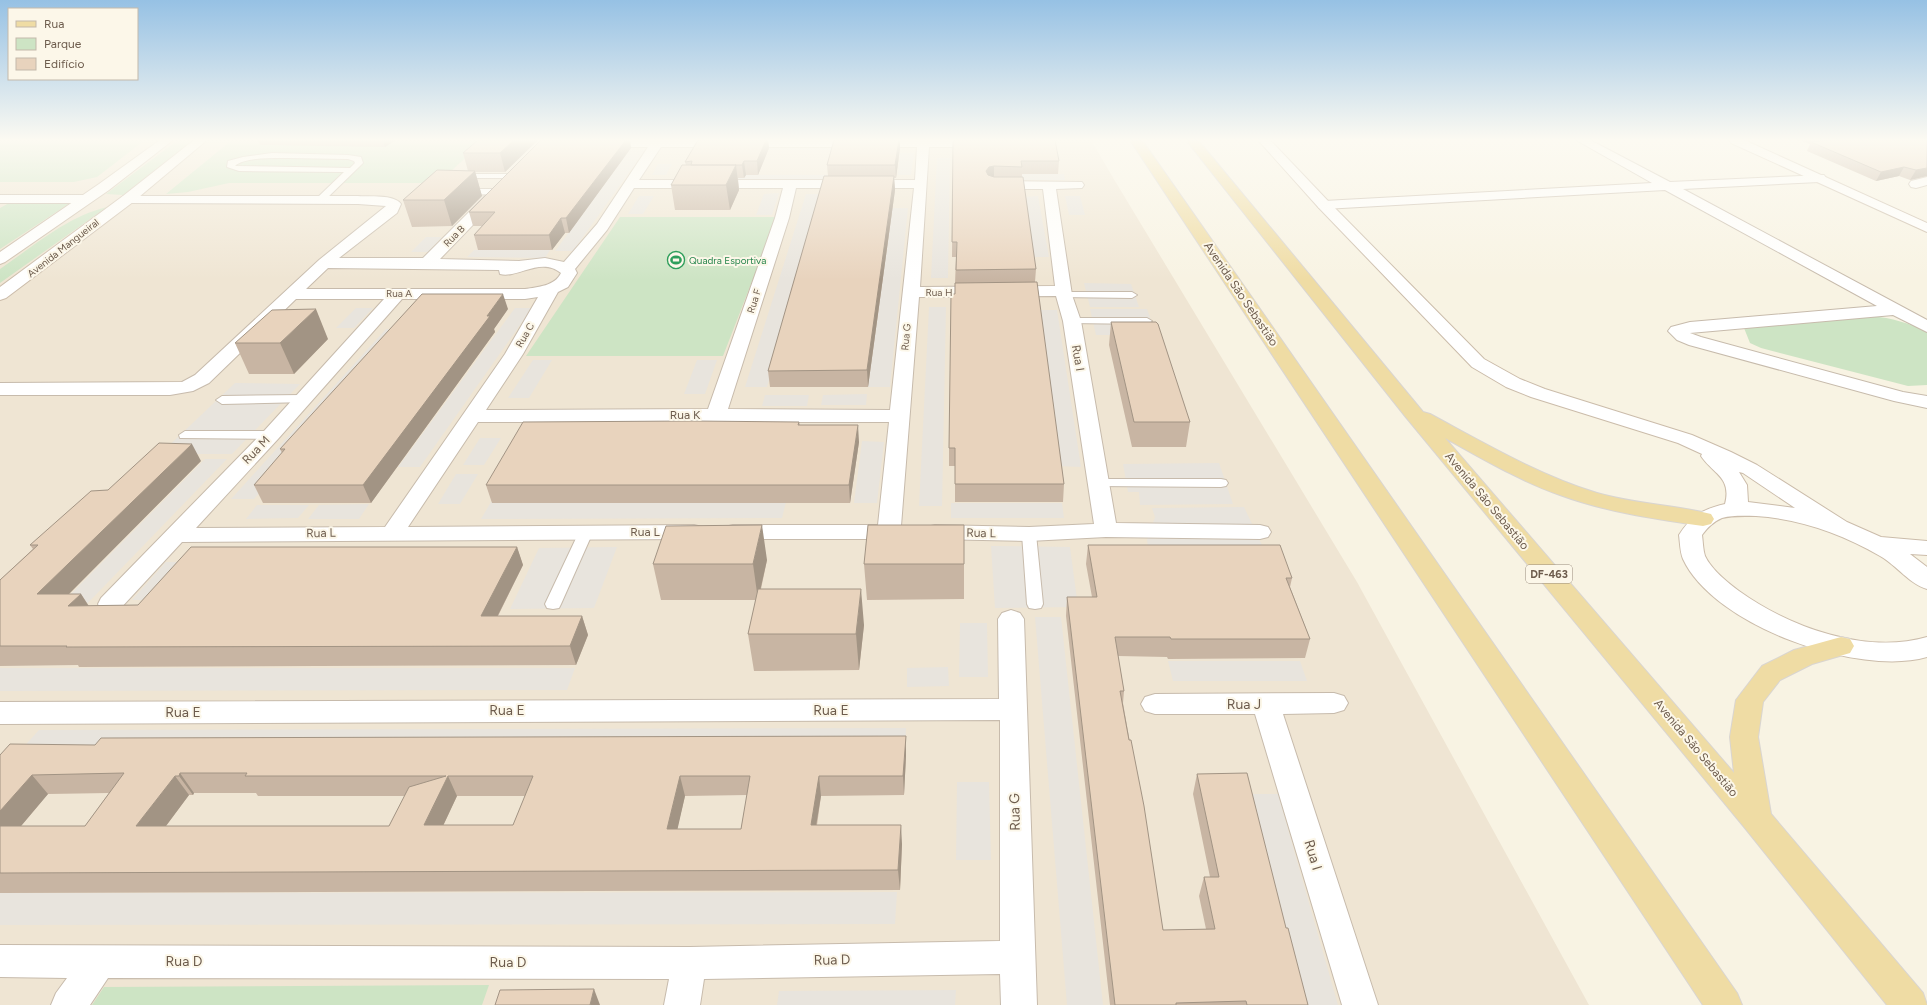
<svg xmlns="http://www.w3.org/2000/svg" width="1927" height="1005" viewBox="0 0 1927 1005" font-family="Figtree,sans-serif">
  <rect width="100%" height="100%" fill="#f8f3e3"/>
  <path fill="#efe5d3" d="M0,140h1091l21,36 245,406 232,423h-1589z"/>
  <path fill="#e8e4dd" d="M701,147h198v3h-199z
    M630,150h15l-72,101h-18z
    M900,153h14l-3,22h-13z
    M937,158h13l-2,120h-17z
    M658,164h14l-6,11h-14z
    M998,174h66l1,6h-66z
    M685,175h174l-1,5h-176z
    M779,193l-7,22h-16l8,-21z
    M806,194h16l-55,193h-22z
    M639,196h15l-11,18h-15z
    M1038,196l11,61h-18l-9,-60z
    M1065,196h15l5,19h-16z
    M892,208h16l-18,179h-22z
    M426,237h16l-14,15h-17z
    M474,250h76l-5,8 -78,-1z
    M1084,283l47,1 8,23h-49z
    M929,307h17l-4,199h-23z
    M356,308h17l-19,20h-18z
    M515,308h17l-112,159h-22z
    M1090,309h57l6,17 -3,9h-54z
    M1038,310h19l24,157 -24,-1z
    M386,329l18,1 -150,169h-23z
    M533,360h19l-23,38h-21z
    M697,360h20l-12,34h-21z
    M235,383l65,1 -68,70h-72z
    M867,394l-1,11h-45l2,-10z
    M765,395h44l-2,11h-45z
    M480,438h21l-17,27h-21z
    M862,441l22,1 -7,61h-23z
    M205,459h22l-144,149h-26z
    M1219,463l14,41 -93,1 -1,-13h-11l-5,-28z
    M456,474h22l-18,30h-22z
    M491,502h295l-4,16 -301,1z
    M951,503h111l2,15h-113z
    M369,504l-10,15h-51l11,-14z
    M257,505h52l-11,13 -52,1z
    M1244,507l24,51h-118l-3,-18 8,-23 -3,-9z
    M991,546l79,1 8,60 -83,1z
    M617,547l-23,61 -84,1 29,-61z
    M166,562h24l-33,38h-25z
    M1035,617h26l42,388h-36z
    M960,623h27l1,54h-29z
    M1168,661h132l7,20h-134z
    M948,667l1,19 -42,1v-19z
    M0,668h575l-8,22 -567,1z
    M906,728l-1,22 -886,2 20,-22z
    M957,782h32l2,78h-35z
    M1247,794h31l60,211h-37z
    M897,892l-2,32 -895,1v-32z
    M956,990l-1,15h-178l2,-14z"/>
  <path fill="#cde4c4" d="M0,140h145l-48,37 -23,5h-74z
    M178,140h15l-70,55 -17,-1z
    M232,140h253l-47,43h-209l-41,9 -22,2z
    M9,203h61l-70,46v-41z
    M107,207l-107,76v-14c34,-23 66,-52 107,-62z
    M620,217h157l-54,139h-197z
    M1872,316c19,2 38,7 55,16v53l-19,1 -147,-38 -11,-5 -6,-15z
    M489,985l-7,20h-390l12,-18z"/>
  <g fill="none" stroke-linecap="round" stroke-linejoin="round">
    <g stroke="#c7bbac" stroke-width="2">
      <path id="lane" d="M272,153l76,2 13,2 2,6 -39,38 -3,1 -4,-3 1,-2 26,-25 -105,-1 -12,-4 1,-6 15,-4zM288,158l60,1 6,2 1,2 -5,5 -115,-2c9,-9 40,-8 53,-8z
        M455,174h57l4,2 -4,2h-54l-4,-2z
        M496,189l4,3 -1,2 -38,1 -4,-3 4,-3z
        M1064,292h68l5,3 -5,3 -72,-1 -1,-2z
        M1072,318h75l5,3 -5,3 -79,-1 -1,-2 1,-2z
        M304,395l6,4 -2,3 -86,2 -6,-4 6,-4z
        M185,431h86l6,4 -6,4 -91,-1 -1,-3z
        M1100,479h121l5,1 2,3 -2,3 -5,1 -126,-1 -2,-3 2,-3z
        M586,527l5,2 2,3 -32,72 -2,4 -6,1 -6,-1 -2,-4 34,-72 2,-3z
        M1029,529l5,2 2,3 7,70 -2,4 -6,1 -6,-1 -2,-4 -5,-70 2,-3z"/>
    </g>
    <g stroke="#c7bbac" stroke-width="2">
      <path id="street" d="M596,140h392l2,3 -6,4h-55l-9,140 135,-1 -12,-97h-48l-5,-1 -2,-3 2,-3 5,-1 87,1 2,3 -2,3 -26,1 16,106 9,26 35,202 144,2 8,2 3,5 -3,5 -8,2 -154,-2 -77,4 -94,-2 -8,-2 -3,-5 3,-5 8,-2 94,2 65,-3 -31,-203 -7,-25 -137,1 -18,229 5,1 3,5 -3,5 -8,2h-165l-8,-2 -3,-5 3,-5 8,-2h145l11,-103h-411l-70,105 286,-2 8,2 3,5 -3,5 -8,2 -512,3 -63,68 -9,2 -9,-2 -3,-6 3,-6 163,-167 120,-132h-88l-87,84 -16,8 -23,4h-170v-12l182,-1 13,-7 124,-115 67,-54 -28,-2 -230,-1 -5,-1 -2,-3 2,-3h235c11,1 36,-2 43,8l-4,9 -58,45h84l64,-64h10l2,3 -2,3 -57,59 79,2 26,-3 19,4 33,-38 51,-77h-48l-6,-4zM661,147h256l-2,33h-276zM634,188h149l-8,30 -67,191 -222,1 37,-56 35,-62 10,-5 9,-14 -2,-4 32,-39zM796,188h118l-24,222 -162,-1 61,-191zM328,268l171,2 1,4c17,5 41,-18 61,-1 -6,13 -23,14 -36,16h-219zM538,297l-33,57 -120,173 -189,1 82,-89 124,-140h123z
        M1576,140h14l80,42 154,-7 2,3 -7,4 -136,7 244,131v12l-34,-17 -203,18 11,4 202,55 24,4v12l-33,-7 -205,-56 -12,-5 -9,-9 3,-4 19,-5 187,-16 -212,-116 -341,19 -5,-1 -2,-3 2,-3 5,-1 328,-18z
        M1927,177v8l-11,3 -5,-1 -2,-3 2,-3z
        M0,195h86l5,1 2,3 -2,3 -5,1h-86z
        M1011,610l9,3 4,6 13,386h-36l-1,-31 -296,5 -4,26h-36l5,-26 -561,-1 -18,27h-39l5,-12 11,-15 -67,-1v-32l690,2 310,-6v-221l-1000,4v-22l999,-3 -1,-80 4,-6z
        M1334,693l10,3 4,7 -4,7 -10,3 -51,1 95,291h-36l-87,-291h-100l-10,-3 -4,-7 4,-7 10,-3z"/>
    </g>
    <g stroke="#cbbcaa" stroke-width="2">
      <path id="secondary" d="M160,140h13l-64,50 -104,72 -5,2v-12l99,-68z
        M194,140h13l-74,62 -127,96 -6,2v-13l123,-91z
        M1258,140h12l59,62 155,157 36,20 25,10 147,46 39,17 26,13 90,57 34,15 46,4v14l-17,-1 17,13v22c-16,-4 -31,-24 -47,-33 -38,-22 -80,-37 -124,-40 -11,0 -23,-1 -34,2 -9,4 -15,10 -20,17 1,7 1,15 3,21 6,13 23,27 34,35 50,36 127,64 188,46v20c-68,20 -213,-31 -244,-98 -3,-7 -3,-17 -4,-24 12,-19 24,-26 46,-31 7,-27 -12,-30 -24,-48l1,-2 -24,-11 -147,-46 -25,-10 -34,-20 -153,-159zM1739,472l4,1 52,35 -47,-6 -1,-17z
        M1729,140h15l183,83v9l-196,-89z"/>
    </g>
    <g stroke="#d9d5d1" stroke-width="2">
      <path id="primary" d="M1130,140h12l595,853 5,12h-39z
        M1186,140h12l225,272 7,2c54,29 108,61 167,79 38,11 77,12 114,21l3,5 -3,5 -8,2c-48,-7 -97,-14 -143,-31 -40,-14 -77,-36 -115,-57l289,335 -4,-36 6,-37 26,-34 32,-16 47,-13 9,2 4,7 -4,7 -38,11 -32,16 -17,22 -5,35 13,77 152,179 4,12h-40l-142,-177 -340,-412z"/>
    </g>
    <use href="#lane" fill="#fff" fill-rule="evenodd"/>
    <use href="#street" fill="#fff" fill-rule="evenodd"/>
    <use href="#secondary" fill="#fff" fill-rule="evenodd"/>
    <use href="#primary" fill="#efdca4" fill-rule="evenodd"/>
  </g>
  <path fill="#c8b5a3" fill-rule="evenodd" d="M258,140h138l-11,7 -125,-2z
    M478,140h60l-33,32h-30l7,24 -30,30 -40,1 -9,-27 65,-29 -5,-18z
    M698,140h70l1,8 -11,27h-12l-2,3h-6l1,12 -9,20h-55l-4,-25 15,-20 -1,-3z
    M953,140l106,21 -1,13h-36v3l14,92 -1,13 29,202 -1,18h-108v-36h-6v-18l7,-191h-4z
    M1798,140h129v36l-17,4 -11,-4 -23,5 -69,-30 3,-7z
    M631,148l-62,85h-4l-13,17h-74l-4,-15 8,-9h-9l-4,-14z
    M900,148l-4,30h-2l1,12 -27,197h-98l-2,-16 60,-195 -1,-11z
    M508,309l-14,20 1,3 -124,171h-108l-9,-18 28,-32 -2,-4z
    M1111,322l79,100 -4,25h-54l-23,-102z
    M328,339l-34,35h-45l-14,-31z
    M799,422l1,3 59,17 -9,61h-358l-6,-18z
    M201,461l-132,133h12l8,12 49,-1 379,-58 6,18 -25,51h84l6,19 -12,30 -497,2 -1,-2 -78,1v-86l33,-31 -3,-4 78,-55z
    M964,525v74l-97,1 -3,-36z
    M1088,545l204,33 -2,9 20,52 -5,19 -137,1 -1,-2 -49,-1 6,35 -1,12 40,227 43,-1 -7,-33 5,-19h6l-17,-83 4,-20 89,154 22,77h-198l-44,-389 1,-19h25l-6,-33z
    M767,560l-6,29 103,36 -5,45 -105,1 -6,-37 8,-34h-95l-8,-36z
    M906,736v20l-2,39 -83,1 -4,29 85,19 -2,46 -900,3v-138l95,-10zM109,793l-24,33h-64l27,-32zM194,793h62l2,3h147l-16,30h-223l23,-31h4zM747,795l-6,34h-64l8,-33zM457,796h68l-12,29 -70,1z"/>
  <path fill="#a29484" d="M382,140h14l-11,7z
    M514,140h24l-33,32 -5,-19z
    M626,140h4l1,8 -62,85 -3,-15z
    M766,140h2l1,8 -11,27 -1,-14z
    M899,140h1v8l-4,30 -1,-13z
    M744,161l2,14 -2,3 -2,-13z
    M736,165l3,25 -9,20 -4,-25z
    M994,166v14l-5,1 -3,-10 3,-4z
    M1904,167l-5,9 -23,5 5,-9z
    M1927,168v8l-17,4 6,-10z
    M475,171l7,25 -30,30 -8,-26z
    M894,176l1,14 -27,197 -1,-17z
    M561,218l4,15 -13,17 -3,-15z
    M503,294l5,15 -14,20 1,3 -124,171 -8,-18z
    M316,309l12,30 -34,35 -14,-31z
    M858,425l1,17 -9,61 -1,-18z
    M192,444l9,17 -151,152 -13,-19z
    M762,525l5,35 -9,40 -5,-36z
    M517,547l6,18 -35,70 -7,-19z
    M861,589l3,36 -5,45 -3,-36z
    M81,594l12,19 -25,-7z
    M582,616l6,19 -12,30 -6,-19z
    M906,736v20l-2,39 -1,-19z
    M180,773l14,20 -1,2 -14,-19z
    M32,775l16,19 -43,51 -5,-5v-29z
    M175,776l14,19 -38,51 -15,-20z
    M448,776l9,20 -23,49 -10,-20z
    M680,776l5,20 -12,53 -6,-20z
    M819,776l2,20 -8,48 -2,-19z
    M901,825l1,19 -2,46 -2,-20z
    M594,989l6,16h-10z"/>
  <path fill="#e8d3bd" stroke="#a29484" fill-rule="evenodd" d="M478,140h36l-14,13h-37z
    M541,140h85l-60,78h-5l-12,17h-75l21,-23h-26z
    M698,140h68l-9,21h-13l-2,4h-7h1h-45l1,-4 -7,1z
    M834,140h65l-4,25h-68z
    M953,140h102l4,21h-38l1,6 -28,-1 -5,1 -3,4 2,4 6,2h29l13,92 -80,1 1,-28h-5z
    M1828,140h99v28l-11,2 -12,-3 -23,5 -70,-30z
    M682,165h54l-10,20h-55z
    M437,170l38,1 -31,29h-41z
    M824,176h70l-27,194 -99,1z
    M1037,282l27,202h-109v-36h-6l2,-154h4v-11z
    M422,294h81l-16,22h3l-127,169h-109l31,-36h-5z
    M316,309l-36,34h-45l37,-33z
    M1111,322h45l2,2 32,98h-56z
    M692,421l107,1 -1,3h60l-9,60h-363l37,-63z
    M159,443l33,1 -155,150h44l-13,12 70,-1 53,-58h326l-36,69h101l-12,30 -504,1 1,-1h-67v-66l38,-35h-8l61,-54 17,-1z
    M762,525l-9,39h-100l13,-38z
    M868,525h96v39h-100z
    M1088,545h192l12,33h-6l24,61h-139l-1,-2h-55l9,54h-4l9,49h2l13,66 19,124 52,-1 -11,-52h15l-22,-103 50,-1 39,155h2l20,77h-61l-1,-4 -70,2v2h-61l-48,-408h30z
    M758,589h103l-5,45h-108z
    M906,736l-3,40h-84l-8,49h90l-3,45 -898,3v-47h85l39,-53 -92,2 -32,36v-56l10,-11 85,1 6,-7zM180,773h67l-2,3h201l-37,11 -20,39h-253l39,-50h4zM448,776h85l-20,49h-89zM680,776h70l-9,53h-74z
    M594,989l-4,16h-95l5,-15z"/>
  <linearGradient id="sky" x2="0" y2="1"><stop stop-color="#96c1e4"/><stop offset="0.5" stop-color="#fcfaf2"/><stop offset="1" stop-color="#fcfaf2" stop-opacity="0"/></linearGradient>
  <rect width="1927" height="280" fill="url(#sky)"/>
  <defs>
    <g id="stadium-ring" transform="scale(0.9)"><circle r="9.5" fill="#fcf7e9" stroke="#2e9e5b" stroke-width="1.5"/><path d="M0-5a6.5 5 0 1 0 0 10a6.5 5 0 1 0 0-10ZM-3.5-1.8h7v3.6h-7Z" fill="#2e9e5b"/></g>
  </defs>
  <g fill-rule="evenodd">
    <use href="#stadium-ring" x="676" y="260"/>
  </g>
  <g text-anchor="middle" dominant-baseline="central" stroke-width="4" stroke-linejoin="round" paint-order="stroke">
    <g font-size="10" fill="#6d5c4d" stroke="#fcf7e9">
      <text transform="translate(454 236) rotate(-46)">Rua B</text>
      <text transform="translate(63 248) rotate(-38)">Avenida Mangueiral</text>
      <text x="939" y="292">Rua H</text>
      <text x="399" y="293">Rua A</text>
      <text transform="translate(754 301) rotate(-72)">Rua F</text>
      <text transform="translate(525 335) rotate(-60)">Rua C</text>
      <text transform="translate(906 337) rotate(-85)">Rua G</text>
    </g>
    <g font-size="10" fill="#27864d" stroke="#fcf7e9" text-anchor="start">
      <text x="689" y="260">Quadra Esportiva</text>
    </g>
    <rect fill="#fcf7e9" stroke="#988a7c" stroke-width="1" x="1526" y="565" width="46" height="18" rx="3"/>
    <g font-size="11" font-weight="bold" fill="#6d5c4d">
      <text x="1549" y="574">DF-463</text>
    </g>
    <g font-size="12" fill="#6d5c4d" stroke="#fcf7e9">
      <text transform="translate(1241 294) rotate(56)">Avenida São Sebastião</text>
      <text transform="translate(1078 358) rotate(80)">Rua I</text>
      <text x="685" y="415">Rua K</text>
      <text transform="translate(256 450) rotate(-46)">Rua M</text>
      <text transform="translate(1487 501) rotate(50)">Avenida São Sebastião</text>
      <text x="645" y="532">Rua L</text>
      <text transform="translate(321 533) rotate(-1)">Rua L</text>
      <text transform="translate(981 533) rotate(1)">Rua L</text>
      <text transform="translate(1696 748) rotate(50)">Avenida São Sebastião</text>
    </g>
    <g font-size="14" fill="#6d5c4d" stroke="#fcf7e9">
      <text x="1244" y="704">Rua J</text>
      <text x="507" y="710">Rua E</text>
      <text x="831" y="710">Rua E</text>
      <text x="183" y="712">Rua E</text>
      <text transform="translate(1015 812) rotate(-91)">Rua G</text>
      <text transform="translate(1313 855) rotate(73)">Rua I</text>
      <text transform="translate(832 960) rotate(-1)">Rua D</text>
      <text x="184" y="961">Rua D</text>
      <text x="508" y="962">Rua D</text>
    </g>
  </g>
  <rect x="8" y="8" width="130" height="72" fill="#fcf7e9" stroke="#c3b9ab"/>
  <rect x="16" y="21" width="20" height="6" fill="#efdca4" stroke="#c3b9ab"/>
  <text x="44" y="28" font-size="12" fill="#6d5c4d">Rua</text>
  <rect x="16" y="38" width="20" height="12" fill="#cde4c4" stroke="#c3b9ab"/>
  <text x="44" y="48" font-size="12" fill="#6d5c4d">Parque</text>
  <rect x="16" y="58" width="20" height="12" fill="#e8d3bd" stroke="#c3b9ab"/>
  <text x="44" y="68" font-size="12" fill="#6d5c4d">Edifício</text>
</svg>
